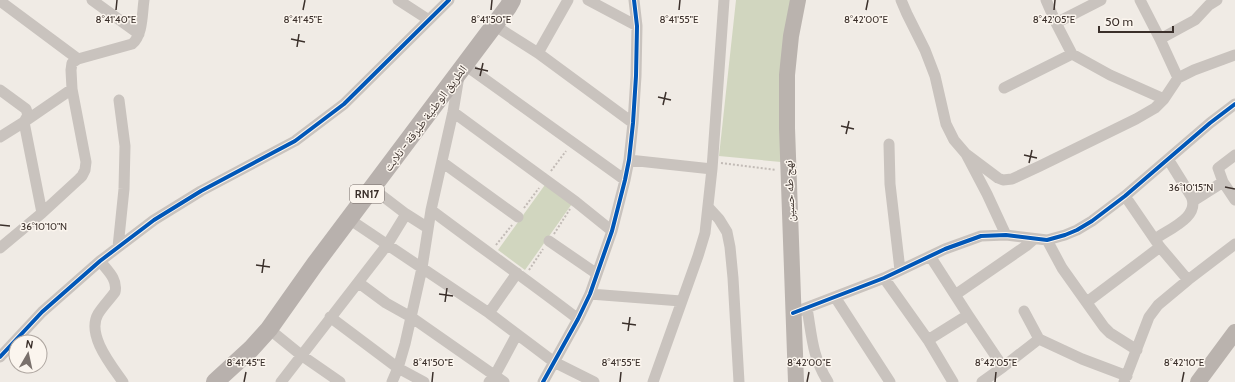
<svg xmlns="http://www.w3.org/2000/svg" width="1235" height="382" viewBox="0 0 1235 382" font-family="Cabin,'Noto Naskh Arabic',sans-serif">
  <rect width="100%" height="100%" fill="#f0ebe5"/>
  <path fill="#d1d6bf" d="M736,0h60l-15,162 -62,-6z
    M547,182l27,19 -49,69 -27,-20z"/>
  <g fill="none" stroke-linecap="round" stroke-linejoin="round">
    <path stroke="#c2bbb6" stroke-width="2" stroke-dasharray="2 2" stroke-linecap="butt" d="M721,163l55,7
      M551,171l15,-20
      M524,208l15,-20
      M554,234l16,-25
      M496,245l16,-20
      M529,270l14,-21"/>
    <path stroke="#c9c3be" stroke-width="11" d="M92,0l47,34
      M398,0l31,20
      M588,0l49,26
      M901,0l6,14 18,36 10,26 11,48 8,16 12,14 21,40 19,41
      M1046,0l10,23 16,31 38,21 54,24
      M1140,0l20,39
      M0,1l78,58
      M1056,23l45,-23
      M494,25l44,28 95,70
      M538,53l30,-53
      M465,65l160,115
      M1178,78l-18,-39 35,-19 14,-15 8,-5
      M1004,88l68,-34
      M0,90l26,19 2,6 -4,7 18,91
      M453,112l123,90 36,29
      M0,137l24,-15 48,-33
      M889,144l1,40 10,86
      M966,154l32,24 5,2 9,-1 28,-13 96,-47 19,-11 9,-9 14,-21 16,-8 41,-15
      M1235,155l-17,13 5,14 12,18
      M629,160l83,9
      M442,162l76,55
      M372,188l34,26 22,14
      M1125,196l35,51 28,33
      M1193,201l30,-19
      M708,207l11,12 8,13 3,15 3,31 6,104
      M431,210c49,37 99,72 147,109
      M349,219l140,94 65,49 40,20
      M1155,239c14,-10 46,-22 36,-43l-23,-37
      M1047,240l15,28 42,59 6,6 27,17
      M549,241l48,33
      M118,247l6,-58 1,-43 -6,-46
      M0,248l42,-35 37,-34 3,-3 3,-6 1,-8 -14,-73 -1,-19 1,-7 6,-4 54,-15c11,-9 10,-30 12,-44
      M930,256l38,59 35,52
      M100,261c7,9 18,18 15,31 -5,7 -12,14 -17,22 -12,21 14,52 25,68
      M884,278l44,62 25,42
      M359,283l27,20 25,14 93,65
      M590,294l91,7
      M955,295l71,-49 8,-7
      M835,297l55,85
      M1087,302l73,-55
      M807,308c5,29 5,48 21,74
      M1024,311l15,28 43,20 45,17
      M489,313l28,-40
      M793,313l91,-35 61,-29 36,-13 25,-1 41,5 18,-5 12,-5 15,-9 33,-25 85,-73 25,-19
      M330,317l68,51 26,14
      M269,329l32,26 39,27
      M928,340l40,-25
      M0,357l42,-45 58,-51 54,-41 47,-29 94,-50 49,-37 105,-104
      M281,382l106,-137 19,-31
      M392,382l6,-14 7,-24 17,-76 9,-58 22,-98 6,-36
      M489,382l6,-7 22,-41
      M543,382l35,-63 12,-25 22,-63 13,-51 4,-20 4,-37 3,-47 1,-50 -3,-26
      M653,382l45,-126 7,-23 7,-64 12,-169
      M982,382l21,-15 36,-28
      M1124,382l25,-65 9,-12 30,-25 47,-36"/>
    <path stroke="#bab3ae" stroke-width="16" d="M796,382l-9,-254v-53l4,-39 7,-36
      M1198,382l37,-50"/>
    <path stroke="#b8b1ad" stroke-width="18" d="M215,382l36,-33 18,-20 46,-65 193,-257 4,-7"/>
    <g stroke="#fbf5ee" stroke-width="6">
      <path id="cycleway" d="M793,313l91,-35 61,-29 36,-13 25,-1 41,5 18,-5 12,-5 15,-9 33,-25 85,-73 25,-19
        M0,357l42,-45 58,-51 54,-41 47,-29 94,-50 49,-37 105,-104
        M543,382l35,-63 12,-25 22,-63 13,-51 4,-20 4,-37 3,-47 1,-50 -3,-26"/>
    </g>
    <use href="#cycleway" stroke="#0057b8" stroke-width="4"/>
  </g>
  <path fill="none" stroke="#3b302b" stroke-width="1.5" d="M116,10l1,-10M303,10l2,-10M491,10l1,-10M679,10l1,-10M866,10l2,-10M1054,10l1,-10M291,39l14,3M297,47l2,-13M475,68l13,3M480,76l3,-13M658,97l13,3M663,105l3,-13M841,126l13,3M846,134l3,-13M1024,155l13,3M1029,163l3,-13M1225,187l10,2M0,225l10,1M256,265l14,2M262,273l2,-14M439,294l14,2M445,302l2,-14M622,323l14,2M628,331l2,-14M244,382l2,-10M432,382l1,-10M620,382l1,-10M807,382l2,-10M995,382l1,-10M1182,382l2,-10"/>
  <g text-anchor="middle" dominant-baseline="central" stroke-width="3" stroke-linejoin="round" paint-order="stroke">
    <rect fill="#fbf5ee" stroke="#756b66" stroke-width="1" x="350" y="185" width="34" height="18" rx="3"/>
    <g font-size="11" font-weight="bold" fill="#3b302b">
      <text x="367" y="194">RN17</text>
    </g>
    <g font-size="12" fill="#3b302b" stroke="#fbf5ee">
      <text transform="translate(425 118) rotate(-53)">الطريق الوطنية طبرقة - تلابت</text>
      <text transform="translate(789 191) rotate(-92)">نهج طه حسين</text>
    </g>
  </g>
  <g font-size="10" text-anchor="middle" fill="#3b302b" stroke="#fbf5ee" stroke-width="3" stroke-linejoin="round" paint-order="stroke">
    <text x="116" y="23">8°41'40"E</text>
    <text x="303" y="23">8°41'45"E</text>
    <text x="491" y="23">8°41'50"E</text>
    <text x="679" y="23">8°41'55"E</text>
    <text x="866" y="23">8°42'00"E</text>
    <text x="1054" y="23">8°42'05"E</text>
    <text x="1191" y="191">36°10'15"N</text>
    <text x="44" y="230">36°10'10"N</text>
    <text x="246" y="366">8°41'45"E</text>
    <text x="433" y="366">8°41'50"E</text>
    <text x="621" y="366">8°41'55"E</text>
    <text x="809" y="366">8°42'00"E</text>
    <text x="996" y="366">8°42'05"E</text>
    <text x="1184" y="366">8°42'10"E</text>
  </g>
  <g transform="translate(28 354) rotate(9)"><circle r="19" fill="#fbf5ee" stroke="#aea6a0"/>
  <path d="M0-3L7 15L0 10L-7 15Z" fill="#7a716c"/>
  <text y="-6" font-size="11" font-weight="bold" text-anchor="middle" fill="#3b302b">N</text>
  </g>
  <path d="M1099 26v6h74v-6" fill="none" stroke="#3b302b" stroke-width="2"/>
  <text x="1105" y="26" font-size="12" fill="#3b302b" stroke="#fbf5ee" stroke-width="3" paint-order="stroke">50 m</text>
</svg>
